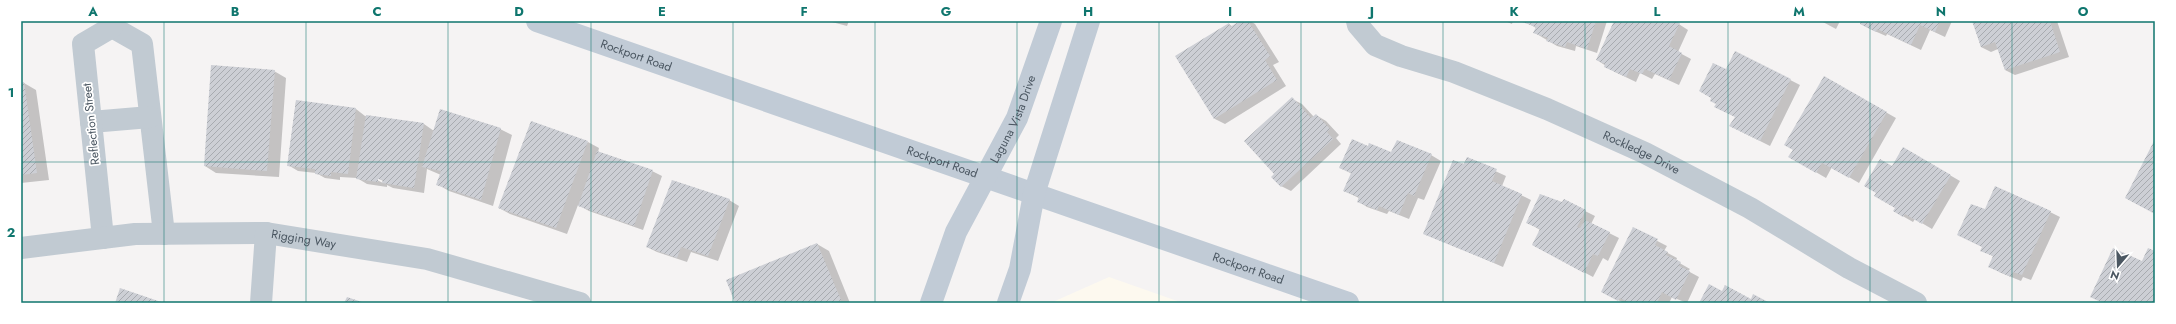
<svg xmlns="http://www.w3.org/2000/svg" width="2176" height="324" viewBox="0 0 2176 324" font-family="Jost,sans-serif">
  <defs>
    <pattern id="building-hatch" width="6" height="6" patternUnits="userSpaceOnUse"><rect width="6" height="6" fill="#cdcfd5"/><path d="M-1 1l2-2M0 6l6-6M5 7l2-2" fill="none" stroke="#a8abb0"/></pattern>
  </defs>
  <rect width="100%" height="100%" fill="#f5f3f3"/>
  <path fill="#fdf9ef" d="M1109,277l74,26h-129l1,-2z"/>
  <path fill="#0003" fill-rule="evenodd" d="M828,21h21l-2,5z
    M1242,21h8l5,3 24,38 -6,3 13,21 -61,38 -10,-5 -39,-63 53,-32 4,3z
    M1505,21h8l-1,3z
    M1524,21h83l-10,32 -21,-7 -1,5 -18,-5 -22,-13 1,-5z
    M1615,21h59l14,9 -10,22 13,7 -12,26 -24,-11 -3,5 -12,-6 -4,9 -21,-10 -18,-12z
    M1821,21h19l-4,8z
    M1862,21h90l-7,16 -15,-7 -9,20 -34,-16 -1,2 -16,-7 -9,-5z
    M1973,21h84l12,36 -54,18 -10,-5 -7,-21 -7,3 -10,-5z
    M1736,52l64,33 -30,61 -30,-15 -14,-60z
    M274,71l12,7 -7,99 -63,-4 -11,-7z
    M1824,77l72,41 -37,65 -27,-16 -6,11 -36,-21z
    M24,83l12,7 13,90 -28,3v-99z
    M1292,99l10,5 12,13 2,-2 10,6 13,14 -3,3 5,6 -50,47 -10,-5 -6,-12z
    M296,101l60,8 9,7 59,8 10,7 66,-2 12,6 -19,71 -44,-15 -12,-7 4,-9 -14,-6 -3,24 -31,-5 -6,-3v2l-20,-3 -10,-6 -17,-1v3l-15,-2 -9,-5 -18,-2 -10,-6zM374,176l9,5v2l-10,-5z
    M588,142l11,6 -1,4 54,19 10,5 -19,54 -54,-19 -11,-6 -11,29 -57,-20 -11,-6z
    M1369,148l23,5 39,2 10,6 -17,39 -6,-2 -9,21 -20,-8 -2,3 -20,-7 -9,-6 1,-3 -15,-7 8,-17 -11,-6z
    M1903,148l57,33 -28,48 -17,-10 -2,3 -19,-11 2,-3 -19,-16z
    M1467,158l39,18 -4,10 29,14 -28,67 -79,-34z
    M729,200l10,6 -21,55 -27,-9 -4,10 -30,-10 -10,-5z
    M1585,211l10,5 -4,8 28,14 -11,23 -5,-3 -10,19 -51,-27 -2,-20 -13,-8z
    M1985,211l65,1 10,5 -29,63 -8,-3 -2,4 -22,-9 -5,-15 -12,-7 1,-3 -25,-12z
    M1634,229l33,17 -3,5 13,7 -1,3 14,8 -2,2 11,6 -12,26 -15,-6 -3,6h-45l-12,-6z
    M817,244l12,7 21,52h-114z"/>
  <path fill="url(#building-hatch)" d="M1240,21h8l22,35 -5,4 12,20 -63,39 -39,-63 54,-33 1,4z
    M1523,21h73l-9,28 -20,-7 -2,5 -19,-6 2,-3 -15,-5 3,-6 -14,-5z
    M1614,21h60l6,2 -11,23 13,7 -13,27 -24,-11 -3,5 -12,-5 -4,8 -22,-10 1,-3 -9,-4z
    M1861,21h79l-5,11 -15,-7 -9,20 -34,-16 -1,3 -16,-8z
    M1972,21h78l10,31 -55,18 -10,-28 -14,5z
    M1735,51l56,28 -31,62 -31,-15 6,-9 -21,-10 2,-3 -6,-3 1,-3 -12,-7 14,-28 13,6z
    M211,65l64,5 -8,101 -63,-5z
    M1824,76l63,36 -38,66 -27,-15 -6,10 -28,-16 5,-7 -9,-5z
    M24,82l13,91 -16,2v-92z
    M1292,97l19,21 5,-4 14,15 -3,3 6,7 -52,48 -10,-10 3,-3 -30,-33z
    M296,100l60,8 -8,66 -17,-2v4l-16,-2v-5l-28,-3z
    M440,109l61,19 -20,72 -45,-15 5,-14 -19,-4z
    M366,115l58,8 -10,65 -32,-5 1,-3 -5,-1v3l-22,-3z
    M531,121l57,20 -32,87 -58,-20z
    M1352,139l16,7 1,-3 22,9 6,-12 35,14 -18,42 -6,-3 -9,22 -20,-9 -2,4 -20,-8 2,-5 -16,-6 8,-18 -12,-5z
    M2155,139v75l-30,-16z
    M1903,147l48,28 -29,49 -17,-10 -2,3 -10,-6 2,-3 -21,-12 2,-3 -12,-7 16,-27 12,7z
    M597,151l56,19 -19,56 -56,-20z
    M1467,157l30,12 -5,12 30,13 -28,69 -71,-29 30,-74 11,4z
    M672,180l58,19 -22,57 -27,-9 -4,11 -31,-11z
    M1995,186l56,25 -29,64 -9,-3 -2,5 -23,-10 5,-11 -13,-5 2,-4 -25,-12 14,-31 14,5z
    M1540,194l22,8 2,-3 22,11 -9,17 3,1 5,-8 25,12 -12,24 -5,-2 -9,19 -52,-28 8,-16 -14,-6z
    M1633,227l25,12 -3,6 13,7 -2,3 15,7 -2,4 11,5 -14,29 -14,-8 -5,11h-27l-10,-5 -2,3 -17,-9z
    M817,243l24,57 -7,3h-99l-9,-23z
    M2113,248l29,13 6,-13 7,3v52h-52l-13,-6z
    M1709,284l13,7 3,-6 26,14 2,-5 17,9h-71z
    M120,288l44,15h-49z
    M347,297l18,6h-21z"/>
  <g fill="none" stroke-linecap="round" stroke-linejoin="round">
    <g stroke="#c1cad2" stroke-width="22">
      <path id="s1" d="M1357,21l1,4 17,20 26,11 53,16 93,37 98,44 105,55 99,60 67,35"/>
      <path d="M112,27l30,17 22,190"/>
      <path d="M91,122l59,-5"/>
      <path d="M103,238l-20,-194 29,-17"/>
      <path id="s2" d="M21,248l114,-14 131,-1 161,26 153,44"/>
      <path d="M261,303l5,-70"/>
    </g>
    <g stroke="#c1cbd6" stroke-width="22">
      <path id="s3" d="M537,21l811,282"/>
      <path id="s4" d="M931,303l25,-71 61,-114 34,-97"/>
      <path d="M1008,303l12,-34 14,-75 55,-173"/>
    </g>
  </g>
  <path fill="none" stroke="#0f766e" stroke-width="1" stroke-opacity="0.55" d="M164,21v282M306,21v282M448,21v282M591,21v282M733,21v282M875,21v282M1017,21v282M1159,21v282M1301,21v282M1443,21v282M1585,21v282M1728,21v282M1870,21v282M2012,21v282M21,162h2134"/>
  <g text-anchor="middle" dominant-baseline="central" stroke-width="3.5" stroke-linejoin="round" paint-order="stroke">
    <g font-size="12" fill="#4a5661" stroke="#fff">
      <text stroke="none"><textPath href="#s3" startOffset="105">Rockport Road</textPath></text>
      <text stroke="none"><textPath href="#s4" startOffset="202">Laguna Vista Drive</textPath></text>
      <text transform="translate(91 124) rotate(-96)">Reflection Street</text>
      <text stroke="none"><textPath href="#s1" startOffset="318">Rockledge Drive</textPath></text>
      <text stroke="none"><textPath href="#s3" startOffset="429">Rockport Road</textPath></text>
      <text stroke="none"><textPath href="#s2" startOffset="284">Rigging Way</textPath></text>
      <text stroke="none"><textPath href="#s3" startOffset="753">Rockport Road</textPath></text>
    </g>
  </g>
  <rect width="2176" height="324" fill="none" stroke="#ffffff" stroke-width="44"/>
  <g transform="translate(2118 266) rotate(199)" stroke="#ffffff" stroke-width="3" paint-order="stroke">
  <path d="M0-3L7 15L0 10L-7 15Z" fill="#4a5661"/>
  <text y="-6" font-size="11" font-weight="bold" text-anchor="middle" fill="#4a5661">N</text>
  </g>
  <rect x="22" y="22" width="2132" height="280" fill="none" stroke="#0f766e" stroke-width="1.5"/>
  <g font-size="13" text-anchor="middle" font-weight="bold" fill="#0f766e">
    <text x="93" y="16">A</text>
    <text x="235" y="16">B</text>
    <text x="377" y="16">C</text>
    <text x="519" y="16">D</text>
    <text x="662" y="16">E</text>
    <text x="804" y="16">F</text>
    <text x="946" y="16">G</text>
    <text x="1088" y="16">H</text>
    <text x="1230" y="16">I</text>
    <text x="1372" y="16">J</text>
    <text x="1514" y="16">K</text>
    <text x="1657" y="16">L</text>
    <text x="1799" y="16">M</text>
    <text x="1941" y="16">N</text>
    <text x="2083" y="16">O</text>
    <text x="11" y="97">1</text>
    <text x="11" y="237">2</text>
  </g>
</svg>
